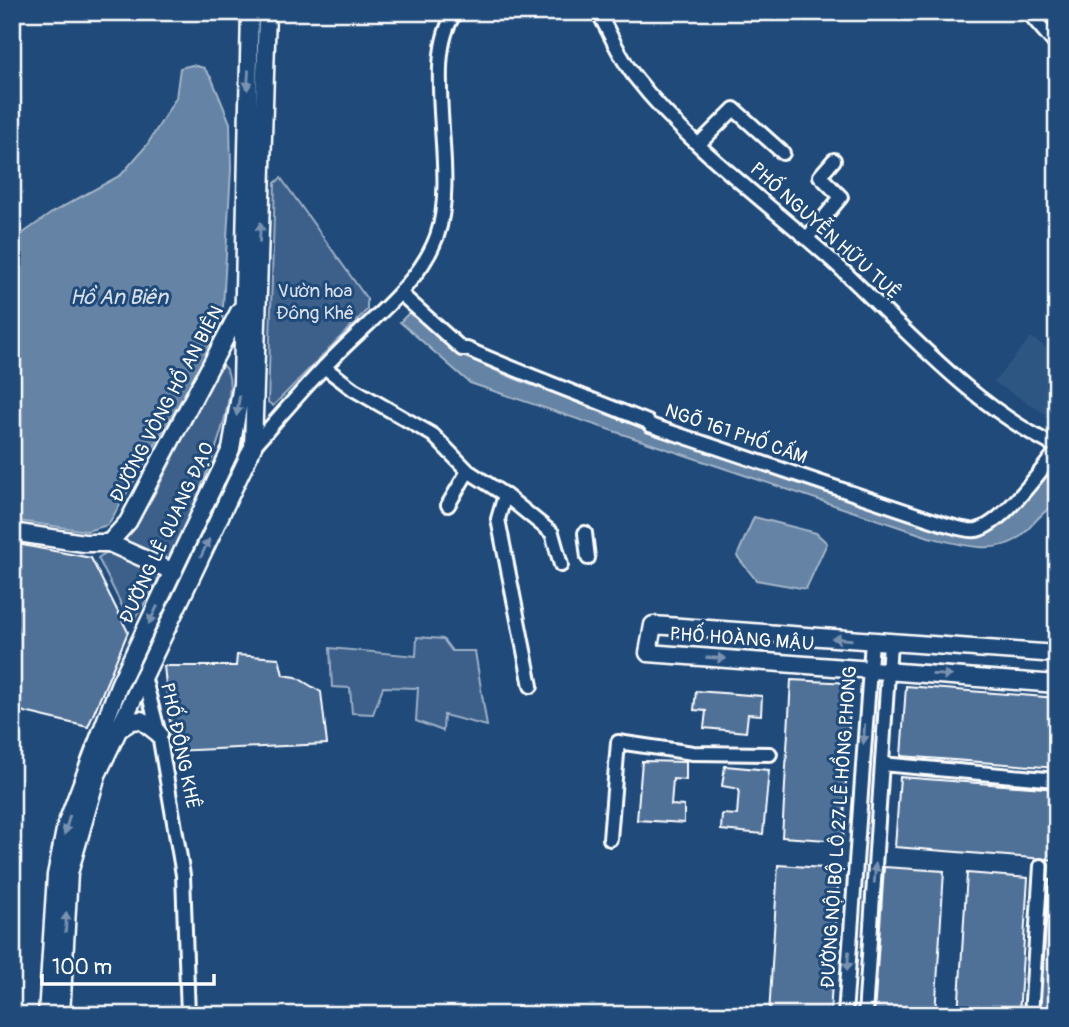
<svg xmlns="http://www.w3.org/2000/svg" width="1069" height="1027" viewBox="0 0 1069 1027" font-family="Pangolin,sans-serif">
  <rect width="100%" height="100%" fill="#1f4a7a"/>
  <filter id="ink" filterUnits="userSpaceOnUse"><feTurbulence type="fractalNoise" baseFrequency=".0143" numOctaves="2"/><feDisplacementMap in="SourceGraphic" scale="14" xChannelSelector="R" yChannelSelector="G"/><feConvolveMatrix kernelMatrix="1 2 1 2 8 2 1 2 1" color-interpolation-filters="sRGB"/></filter>
  <g filter="url(#ink)">
    <path fill="#2e5683" d="M1031,337l26,18v66l-63,-39z"/>
    <path fill="#3c618b" stroke="#9eb0c5" stroke-width="2" d="M281,178l86,121v11l-94,96 -5,-4 7,-219z
      M223,366c33,24 -66,225 -89,253l-10,-9 -26,-52c6,-6 12,-5 18,-10 31,-24 79,-138 99,-178z
      M417,637l26,2 9,12h23l12,75 -43,-11 -1,16 -27,-10 2,-33 -35,-1 -10,27 -21,-1 -2,-25 -18,-1 -2,-39 86,8z"/>
    <path fill="#6583a4" stroke="#a3b5c8" stroke-width="2" d="M192,65l12,3 8,11 18,44 1,46 -9,155 -5,15 -109,186 -21,6 -75,-11v-279l41,-29 68,-37 26,-30 29,-47 4,-30z
      M411,311c58,65 149,82 228,109 107,37 216,70 324,104 45,11 68,-32 94,-63v42c-20,11 -28,29 -41,37 -26,15 -61,3 -87,-3l-459,-154 -70,-61z
      M754,517l62,16 11,10 -21,46 -50,-9 -19,-24z"/>
    <path fill="#507197" stroke="#fff" stroke-width="2" d="M12,543l79,15 37,74 -40,95 -76,-18z
      M237,655l42,3 4,17 13,2 25,15 6,52 -154,7 -9,-85h72z
      M791,680l60,3 -8,158 -61,-4z
      M906,686l151,12v70l-156,-12z
      M696,691l66,5 -1,19 -13,-1 -2,18 -42,-4 2,-17 -12,-1z
      M642,761l44,1v18l-13,-1 -2,26 13,1v17l-47,-3z
      M725,766l44,4 -6,64 -42,-4 1,-16 15,1 2,-26 -17,-3z
      M900,777l157,12v71l-162,-13z
      M778,865l61,4 -9,146h-61z
      M884,867l60,4 -9,144h-61z
      M967,873l61,5 -9,137h-61z
      M1049,880h8v135h-17z"/>
    <g fill="none" stroke-linecap="round" stroke-linejoin="round">
      <g stroke="#fff" stroke-width="18">
        <path id="minor" d="M598,12c12,21 22,46 37,65 56,72 135,127 202,188 71,66 131,138 220,182
          M1028,12l29,34
          M700,143l34,-34 49,44
          M807,238l34,-41 -21,-21 14,-16
          M400,293l62,56h5c59,26 120,48 181,73l2,3 294,99c9,2 24,8 33,6 27,-7 62,-58 80,-79
          M324,367l29,22 80,46 35,36 37,24 47,38 9,32
          M253,447c27,-31 53,-62 82,-91 35,-36 84,-71 102,-120 23,-64 -18,-178 19,-224
          M505,495l-7,24 33,167
          M448,505l20,-34
          M585,533l3,25
          M144,676l15,58 24,141 5,140
          M882,764l175,16
          M610,839l8,-97 75,11 77,1
          M845,1015l27,-374
          M865,1015l25,-372
          M1031,1015l10,-149"/>
      </g>
      <g stroke="#fff" stroke-width="21">
        <path id="tertiary" d="M12,532l72,11h25l65,29
          M109,543l19,-21 112,-212
          M1057,654l-404,-29 -5,28 409,31
          M118,730l14,-9 9,-1 18,14
          M47,1015l9,-140 10,-50 53,-140 112,-236 11,-65 8,-372
          M61,1015l8,-142 28,-98 156,-328 14,-435"/>
      </g>
      <use href="#minor" stroke="#1f4a7a" stroke-width="12"/>
      <use href="#tertiary" stroke="#1f4a7a" stroke-width="16"/>
    </g>
    <defs><path id="oneway-solid" d="M-6-.8H1V-3.2L6.5 0L1 3.2V.8H-6Z" transform="scale(1.75)"/></defs>
    <g fill="#7992af">
      <use href="#oneway-solid" transform="translate(248 80) rotate(93)"/>
      <use href="#oneway-solid" transform="translate(260 232) rotate(-87)"/>
      <use href="#oneway-solid" transform="translate(238 406) rotate(99)"/>
      <use href="#oneway-solid" transform="translate(205 548) rotate(-65)"/>
      <use href="#oneway-solid" transform="translate(153 615) rotate(116)"/>
      <use href="#oneway-solid" transform="translate(842 639) rotate(-176)"/>
      <use href="#oneway-solid" transform="translate(716 658) rotate(4)"/>
      <use href="#oneway-solid" transform="translate(942 675) rotate(4)"/>
      <use href="#oneway-solid" transform="translate(864 734) rotate(94)"/>
      <use href="#oneway-solid" transform="translate(67 825) rotate(106)"/>
      <use href="#oneway-solid" transform="translate(875 873) rotate(-86)"/>
      <use href="#oneway-solid" transform="translate(66 922) rotate(-87)"/>
      <use href="#oneway-solid" transform="translate(848 961) rotate(94)"/>
    </g>
  </g>
  <g text-anchor="middle" dominant-baseline="central" stroke-width="6" stroke-linejoin="round" paint-order="stroke">
    <g font-size="19" fill="#fff" stroke="#1f4a7a">
      <text transform="translate(825 231) rotate(42)">PHỐ NGUYỄN HỮU TUỆ</text>
      <text transform="translate(167 404) rotate(-62)">ĐƯỜNG VÒNG HỒ AN BIÊN</text>
      <text transform="translate(736 434) rotate(19)">NGÕ 161 PHỐ CẤM</text>
      <text transform="translate(167 533) rotate(-65)">ĐƯỜNG LÊ QUANG ĐẠO</text>
      <text transform="translate(742 639) rotate(4)">PHỐ HOÀNG MẬU</text>
      <text transform="translate(180 746) rotate(78)">PHỐ ĐÔNG KHÊ</text>
      <text transform="translate(839 827) rotate(-86)">ĐƯỜNG NỘI BỘ LÔ 27 LÊ HỒNG PHONG</text>
    </g>
    <g font-size="19" fill="#d8dfe8" stroke="#1f4a7a">
      <text x="315" y="291">Vườn hoa<tspan x="315" dy="22">Đông Khê</tspan></text>
    </g>
    <g font-size="21" font-style="italic" fill="#d8e0e8" stroke="#1f4a7a">
      <text x="119" y="297">Hồ An Biên</text>
    </g>
  </g>
  <rect width="1069" height="1027" fill="none" stroke="#1f4a7a" stroke-width="42"/>
  <rect x="21" y="21" width="1027" height="985" fill="none" stroke="#fff" stroke-width="2.5" filter="url(#ink)"/>
  <path d="M42 974v10h172v-10" fill="none" stroke="#ffffff" stroke-width="3.5"/>
  <text x="52" y="974" font-size="21" fill="#ffffff" stroke="#1f4a7a" stroke-width="5" paint-order="stroke">100 m</text>
</svg>
